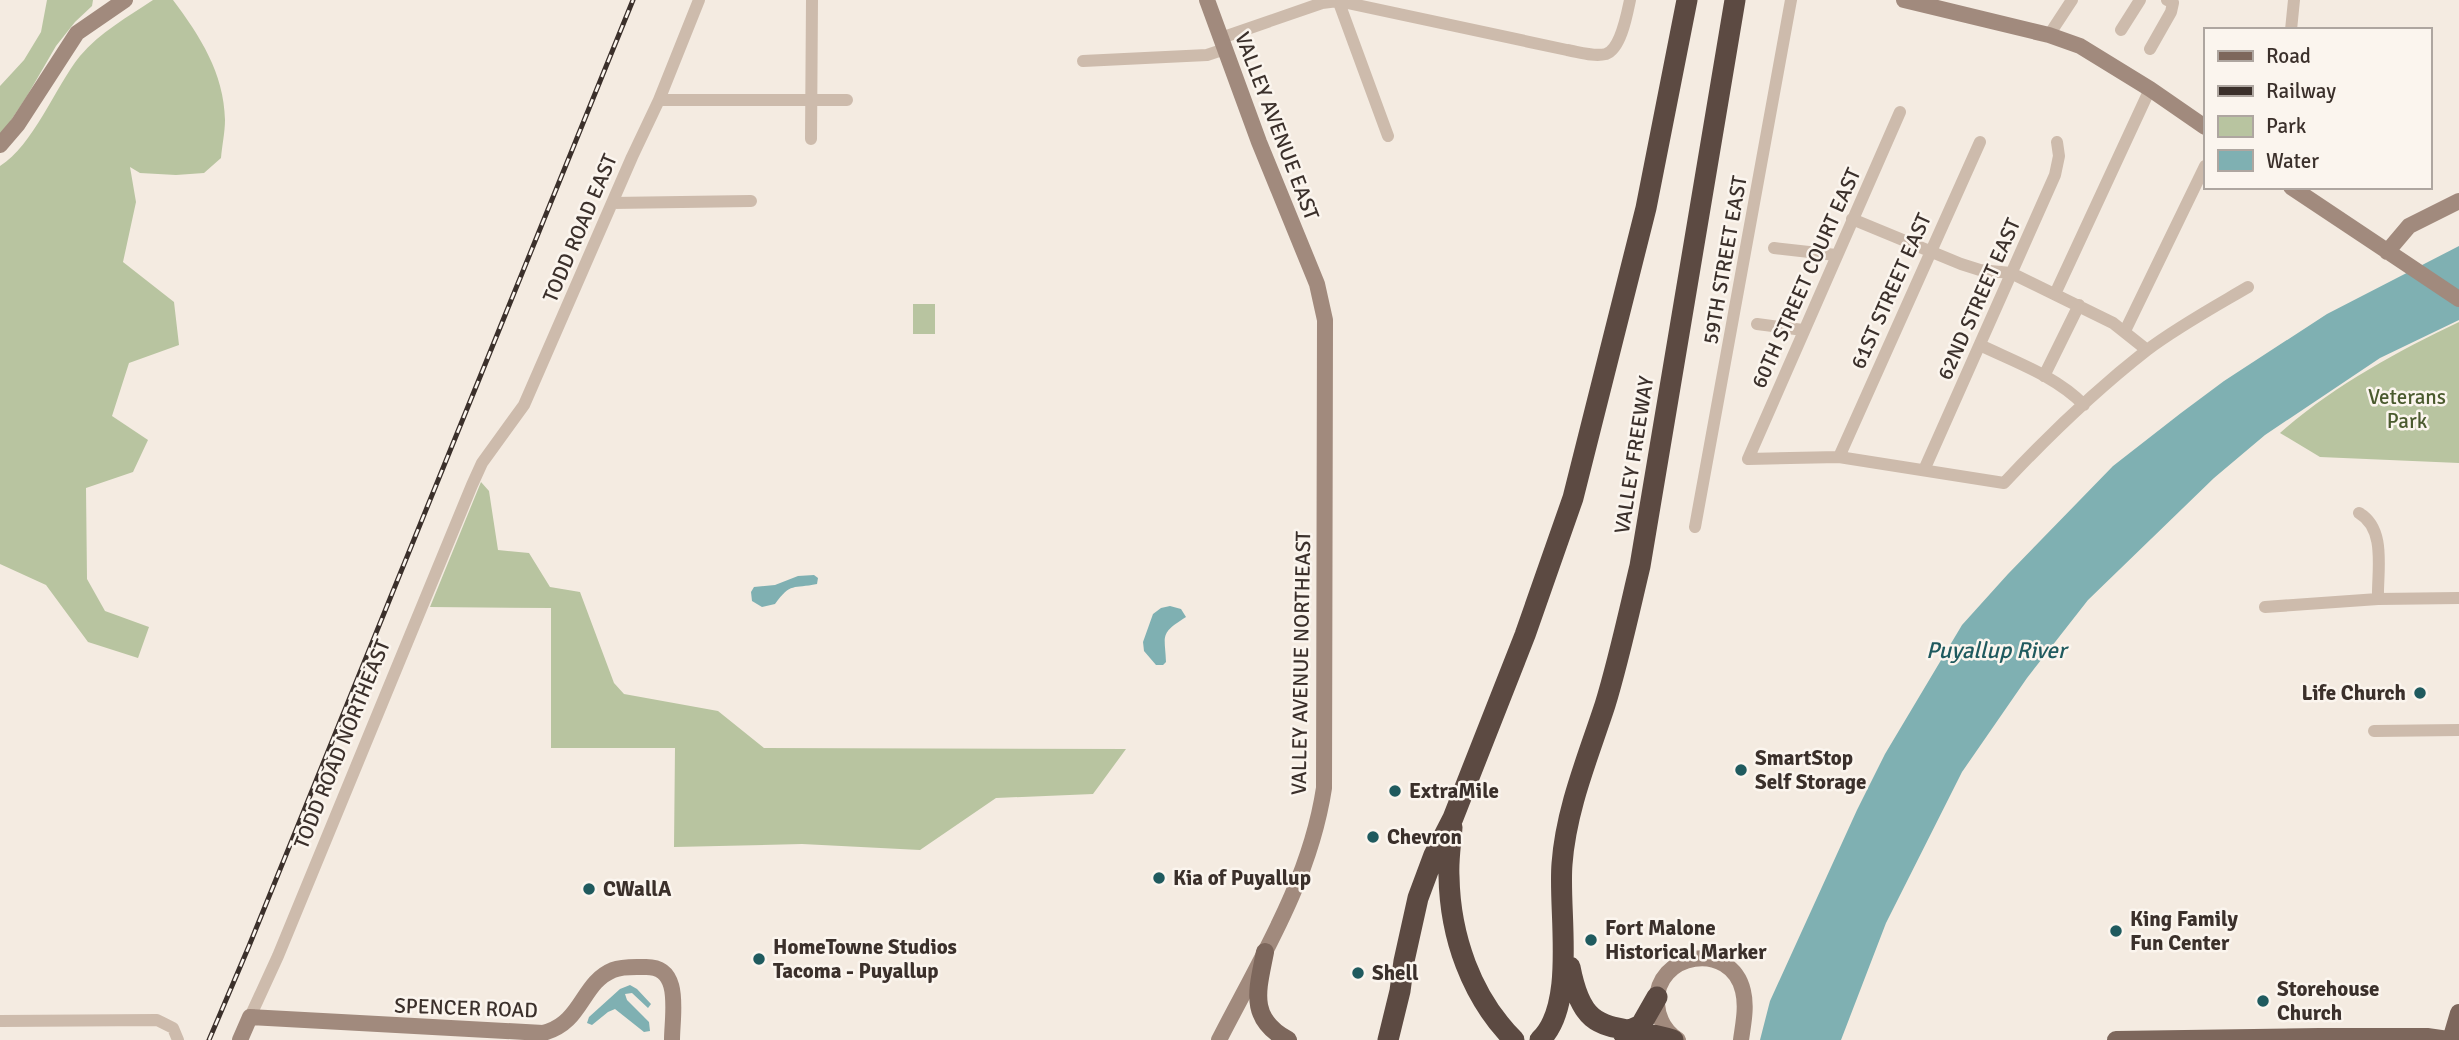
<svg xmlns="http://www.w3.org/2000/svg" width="2459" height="1040" viewBox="0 0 2459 1040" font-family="Signika,sans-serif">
  <rect width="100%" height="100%" fill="#f4ebe1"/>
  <path fill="#b8c4a0" d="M47,0h46l-1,6 -17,16 -19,24 -29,50 -27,41v-51l24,-26 17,-28z
    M153,0h20c27,36 51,73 52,120 0,12 -3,26 -4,38l-17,15 -28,2 -36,-2 -10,-6 6,35 -13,60 51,40 5,43 -50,18 -17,53 36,24 -15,32 -47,16 1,91 18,32 44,16 -11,31 -50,-16 -42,-57 -46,-21v-398c33,-20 55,-79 80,-110 20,-24 48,-39 73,-56z
    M913,304h22v30h-22z
    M2459,322v141l-139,-6 -40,-24c52,-46 116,-81 179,-111z
    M481,482l8,9 9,59 31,3 21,34 30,5 34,91 10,11 94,17 46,37 362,1 -33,45 -97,4 -76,52 -118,-6 -128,3 1,-99h-124v-140l-121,-1z"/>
  <path fill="#7fb0b2" d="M2459,246v74l-79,38 -115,77 -51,43 -126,122 -61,78 -65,94 -76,151 -45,117h-81l10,-39 87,-191 28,-56 77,-129 46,-51 105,-108 68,-53 43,-32 103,-67z
    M814,575l4,3 -1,6c-24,5 -26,-2 -42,20l-13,3 -10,-6 -1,-9 3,-5 21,-2 23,-9z
    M1170,606l11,3 5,8c-27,17 -21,18 -20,45l-3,3h-7l-12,-14 -1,-9 10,-28 8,-6z
    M630,985l7,4 14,15 -3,4 -16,-15 -7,1 2,6 22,22 1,9 -6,1 -29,-23 -7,3 -16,13 -5,-2 2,-6 31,-28z"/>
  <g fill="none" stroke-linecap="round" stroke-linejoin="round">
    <path stroke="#cdbbac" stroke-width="12" d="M1338,0l50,136
      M2121,30l19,-30
      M2291,30l3,-30
      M2049,35l23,-35
      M1221,38l101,-35 16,-2 229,49c12,2 27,7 39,4 15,-5 21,-40 24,-54
      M2150,49l21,-37 2,-9 -6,-3
      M1083,61l124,-6 18,-6
      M659,100h188
      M1900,112l-152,347 91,-2 165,26c44,-47 92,-93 143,-133 32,-24 67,-43 101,-63
      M811,139l1,-139
      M612,203l139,-2
      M1852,219l109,45 19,6 31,3 102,50 34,27
      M1774,248l62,7
      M2055,294l95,-205
      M1757,324l46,6
      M2125,331l80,-165
      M1980,345c35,17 76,31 104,60
      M2044,376l35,-71
      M1839,457l141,-315
      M1924,470l131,-295 4,-19 -2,-14
      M2359,513c28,16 18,59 19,86
      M1695,527l96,-527
      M2265,607l113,-8 81,-1
      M2374,731l85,-1
      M250,1017l28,-61 194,-471 10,-22 42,-58 108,-248 27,-57 40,-100
      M0,1021l157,-1 16,8 5,12"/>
    <path stroke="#a18a7d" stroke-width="16" d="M1207,0l52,142 58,142 8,36 -1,468c-14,92 -63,170 -105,252
      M1904,0l145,35 31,11 70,43 55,38
      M0,145l18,-21 59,-91 48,-33
      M2291,187l168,112
      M2387,252l22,-26 50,-25
      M240,1040l10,-23 293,16c40,-10 38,-50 70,-63 10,-4 21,-3 32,-3 38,-1 27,47 27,73
      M1678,1040c-12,-8 -20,-21 -21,-36 -3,-52 74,-64 86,-13 4,16 0,34 -2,49"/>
    <path stroke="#7d675c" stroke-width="18" d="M1265,952c-7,37 -18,66 23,88
      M2116,1040l203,-3h108l21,3
      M2451,1040l8,-27"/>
    <path stroke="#5c4a42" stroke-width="21" d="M1452,827c-1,16 -4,33 -3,49 1,60 22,121 65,164
      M1570,967c14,73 40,54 103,73
      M1623,1033l18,-8 16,-28
      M1388,1040l12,-49 4,-30 14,-63 16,-43 19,-37 72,-183 48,-137 73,-290 41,-208
      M1540,1040c37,-35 18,-129 22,-176 4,-55 26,-107 43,-159 14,-46 24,-93 35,-139l95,-566"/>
    <g stroke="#3b302b" stroke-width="5">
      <path id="rail" d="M209,1040l40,-94 384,-946"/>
    </g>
    <use href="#rail" stroke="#fbf5ee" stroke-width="2.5" stroke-dasharray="8" stroke-linecap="butt"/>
  </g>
  <g fill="#1f5a5e" stroke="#fbf5ee" stroke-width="2.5">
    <circle cx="2420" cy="693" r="7"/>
    <circle cx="1741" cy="770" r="7"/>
    <circle cx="1395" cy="791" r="7"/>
    <circle cx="1373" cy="837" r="7"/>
    <circle cx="1159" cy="878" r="7"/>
    <circle cx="589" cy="889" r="7"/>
    <circle cx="2116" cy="931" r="7"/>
    <circle cx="1591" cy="940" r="7"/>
    <circle cx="759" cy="959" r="7"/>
    <circle cx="1358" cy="973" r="7"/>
    <circle cx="2263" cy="1001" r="7"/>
  </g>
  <g text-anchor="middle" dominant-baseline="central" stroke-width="5" stroke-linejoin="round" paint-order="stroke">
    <g font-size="21" fill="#3b302b" stroke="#fbf5ee">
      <text transform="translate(1277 126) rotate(69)">VALLEY AVENUE EAST</text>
      <text transform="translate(580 228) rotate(-67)">TODD ROAD EAST</text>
      <text transform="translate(1725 260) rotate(-80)">59TH STREET EAST</text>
      <text transform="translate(1806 278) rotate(-66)">60TH STREET COURT EAST</text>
      <text transform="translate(1891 291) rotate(-66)">61ST STREET EAST</text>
      <text transform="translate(1979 299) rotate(-66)">62ND STREET EAST</text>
      <text transform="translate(1634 455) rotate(-81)">VALLEY FREEWAY</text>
      <text transform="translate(1301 663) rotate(-89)">VALLEY AVENUE NORTHEAST</text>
      <text transform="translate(342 744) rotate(-68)">TODD ROAD NORTHEAST</text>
      <text transform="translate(466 1008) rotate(2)">SPENCER ROAD</text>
    </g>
    <g font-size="21" fill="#4a5a2e" stroke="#fbf5ee">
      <text x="2407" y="397">Veterans<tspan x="2407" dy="24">Park</tspan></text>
    </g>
    <g font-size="21" font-weight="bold" fill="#3b302b" stroke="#fbf5ee" text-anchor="start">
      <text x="2406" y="693" text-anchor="end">Life Church</text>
      <text x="1755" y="758">SmartStop<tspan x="1755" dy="24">Self Storage</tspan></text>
      <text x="1409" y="791">ExtraMile</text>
      <text x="1387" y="837">Chevron</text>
      <text x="1173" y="878">Kia of Puyallup</text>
      <text x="603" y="889">CWallA</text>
      <text x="2130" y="919">King Family<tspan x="2130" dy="24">Fun Center</tspan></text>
      <text x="1605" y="928">Fort Malone<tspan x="1605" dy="24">Historical Marker</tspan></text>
      <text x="773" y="947">HomeTowne Studios<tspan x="773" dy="24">Tacoma - Puyallup</tspan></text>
      <text x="1372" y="973">Shell</text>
      <text x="2277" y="989">Storehouse<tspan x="2277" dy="24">Church</tspan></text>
    </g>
    <g font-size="23" font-style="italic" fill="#1f5a5e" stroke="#fbf5ee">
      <text x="1996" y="650">Puyallup River</text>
    </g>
  </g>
  <rect x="2204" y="28" width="228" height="161" fill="#fbf5ee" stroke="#aea6a0" stroke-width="2"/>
  <rect x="2218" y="51" width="35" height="10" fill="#7d675c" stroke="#aea6a0" stroke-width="2"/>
  <text x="2266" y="63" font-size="21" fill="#3b302b">Road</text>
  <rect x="2218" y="86" width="35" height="10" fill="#3b302b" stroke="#aea6a0" stroke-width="2"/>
  <text x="2266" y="98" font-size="21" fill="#3b302b">Railway</text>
  <rect x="2218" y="116" width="35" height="21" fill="#b8c4a0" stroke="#aea6a0" stroke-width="2"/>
  <text x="2266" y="133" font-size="21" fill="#3b302b">Park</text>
  <rect x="2218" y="150" width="35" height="21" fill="#7fb0b2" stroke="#aea6a0" stroke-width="2"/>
  <text x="2266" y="168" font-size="21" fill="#3b302b">Water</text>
</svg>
